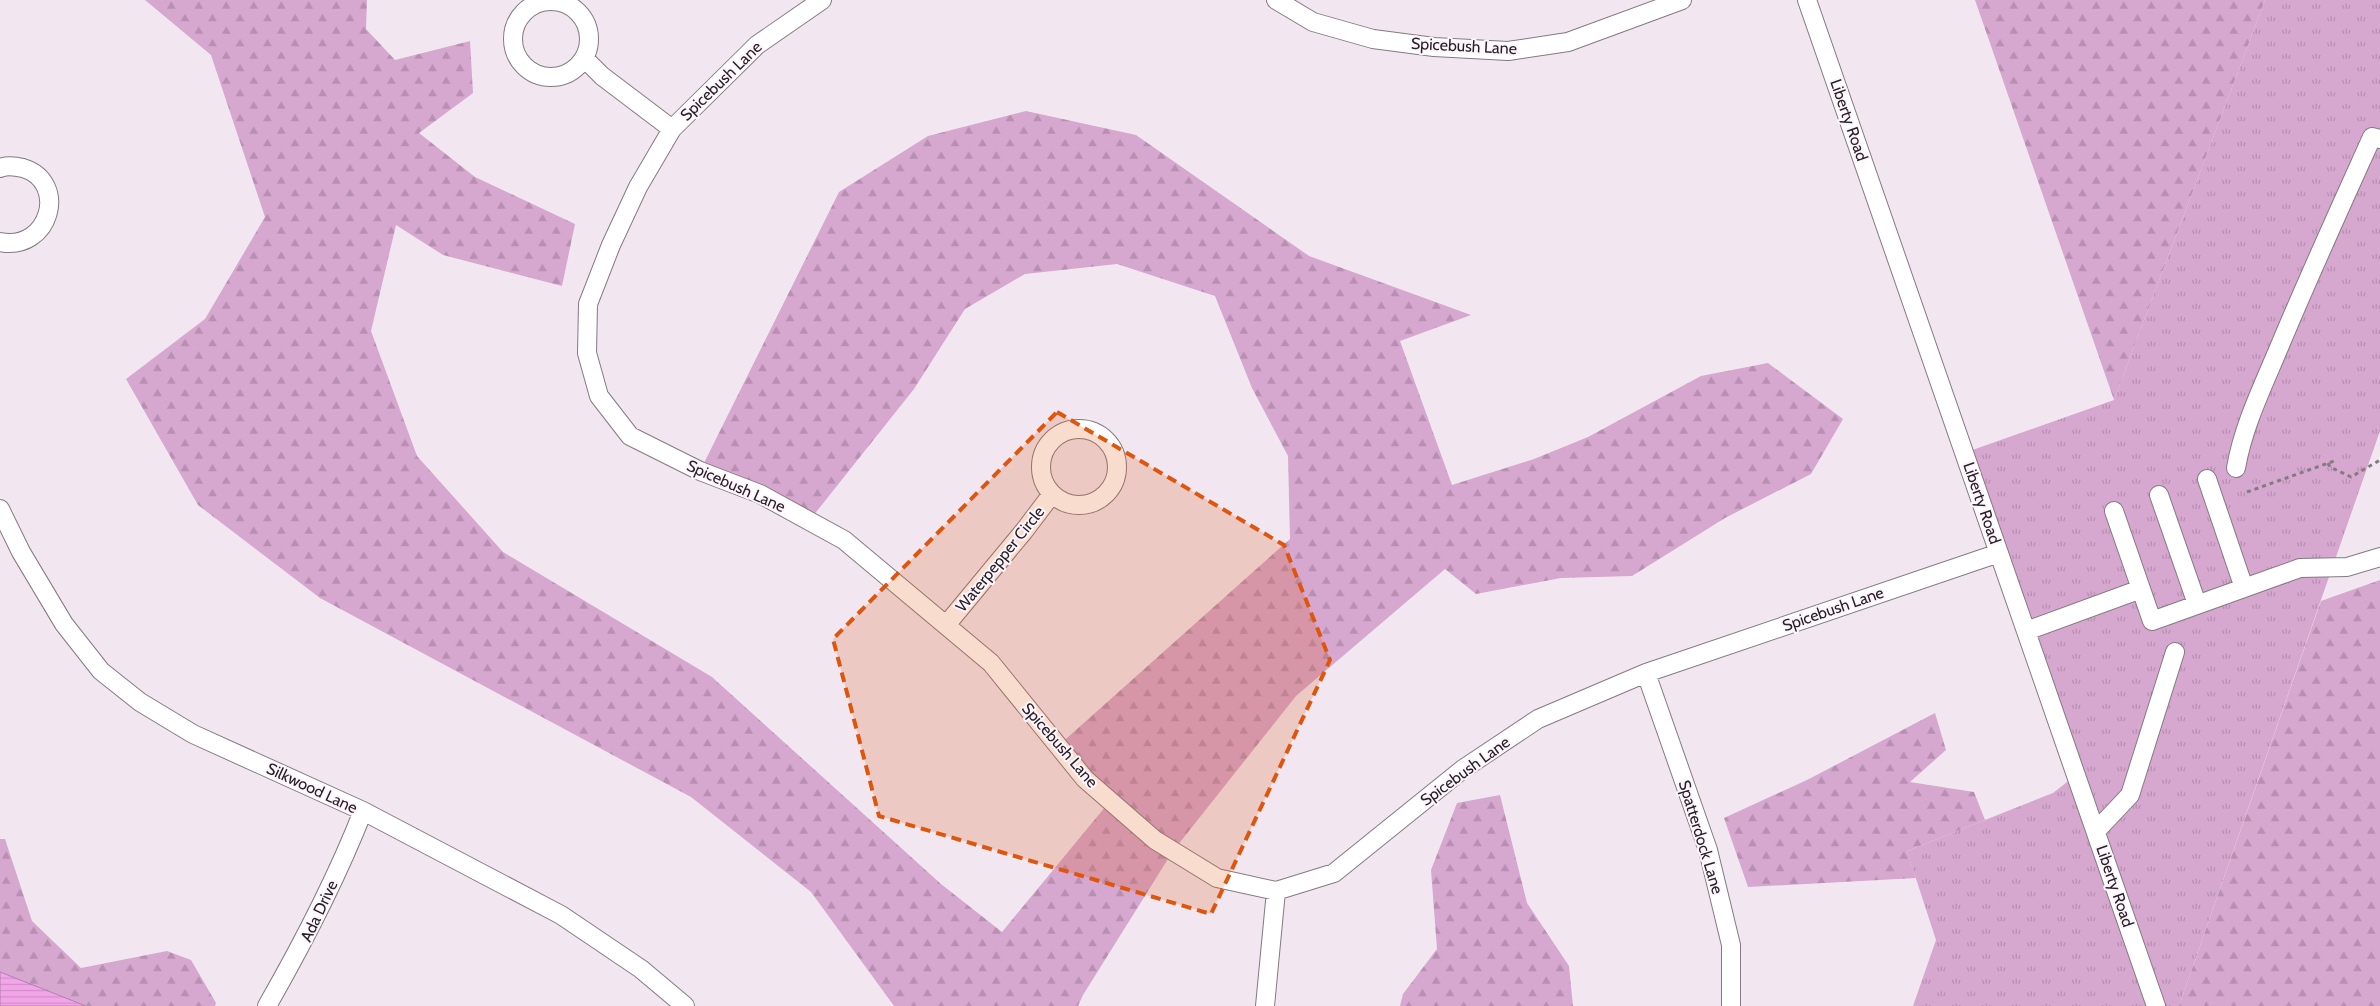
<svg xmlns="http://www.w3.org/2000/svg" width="2380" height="1006" viewBox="0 0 2380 1006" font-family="Cabin,sans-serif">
  <defs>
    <pattern id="grass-tufts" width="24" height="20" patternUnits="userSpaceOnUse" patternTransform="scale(1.25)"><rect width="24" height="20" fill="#d6a7cf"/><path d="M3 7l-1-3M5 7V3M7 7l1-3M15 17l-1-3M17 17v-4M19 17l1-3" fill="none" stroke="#b88fb2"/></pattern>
    <pattern id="forest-firs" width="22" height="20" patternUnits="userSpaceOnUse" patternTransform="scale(1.25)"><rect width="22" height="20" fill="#d6a7cf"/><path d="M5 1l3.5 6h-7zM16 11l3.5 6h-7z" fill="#b88fb2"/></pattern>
    <pattern id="water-rules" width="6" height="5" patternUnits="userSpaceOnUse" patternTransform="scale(1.25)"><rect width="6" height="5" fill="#f3a5e9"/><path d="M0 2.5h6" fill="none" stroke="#d08ec8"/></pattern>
  </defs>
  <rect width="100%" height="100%" fill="#f2e7f0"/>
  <path fill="url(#grass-tufts)" d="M2265,0h115v431l-201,575h-266l23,-66 -29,-89 146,-58 23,-18 -112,-322 150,-53z"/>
  <path fill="url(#forest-firs)" d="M145,0h222l-1,29 29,31 75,-19 3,52 -54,40 56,44 100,47 -13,62 -119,-31 -47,-30 -25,106 46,125 86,96 209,125 229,207 61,48 108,-131 -52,-55 232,-207 -2,-83 -36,-68 -37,-92 -98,-32 -92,10 -60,35 -51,80 -105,132 -109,-50 139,-279 89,-56 98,-25 110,24 173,121 162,59 -71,26 52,144 82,-26 54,-22 113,-61 67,-13 75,56 -32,55 -86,44 -93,58 -71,2 -85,16 -31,-25 -149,127 -123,155 -90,144 -5,11h-184l-83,-114 -120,-95 -371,-199 -122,-93 -72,-126 79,-60 60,-102 -54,-162z
    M1975,0h290l-151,400z
    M2380,580v426h-201l142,-405z
    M1935,713l11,37 -36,32 64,10 11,28 -78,31 9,27 -168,9 -24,-69 83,-38z
    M1500,795l27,108 42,63 4,40h-173l3,-12 34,-45 -6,-79 26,-67z
    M0,839h5l27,82 49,47 86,-17 24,9 25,43 -1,3h-129l-86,-34z"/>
  <path fill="url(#water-rules)" stroke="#b57dae" d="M0,972l86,34h-86z"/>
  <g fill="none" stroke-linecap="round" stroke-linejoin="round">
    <g stroke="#847a82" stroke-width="20">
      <path id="minor" d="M822,0l-65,45 -85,84 -34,58 -27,58 -23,59 -1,49 12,43 31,40 70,35 60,23 84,46 147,123 94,116 70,61 62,38 59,13 58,-18 129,-104 75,-50 108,-46 353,-120
        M1276,0l37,22 60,17 61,8 74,4 60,-9 114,-42
        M1807,0l349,1006
        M513 39a38 38 0 1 1 76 0a38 38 0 1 1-76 0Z
        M584,58l18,18 70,53
        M0,168c7,-3 15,-2 23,0 46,14 27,84 -23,74
        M1041 467a38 38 0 1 1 76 0a38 38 0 1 1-76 0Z
        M2236,468c7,-41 26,-80 42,-118 30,-72 62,-142 94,-213l8,2
        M2159,495l38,109
        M0,509l21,43 43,72 37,47 39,31 53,32 170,77 198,104 80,54 44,37
        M2244,588l56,-20 47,-1 33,-10
        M2141,589l11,32 92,-33 -37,-109
        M947,624l77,-93 28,-37
        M2026,631l115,-42 -27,-78
        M1646,673l62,177 23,95v61
        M2096,831l34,-36 45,-143
        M267,1006c36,-63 69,-126 96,-195
        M1265,1006l11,-115"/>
    </g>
    <path stroke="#827b81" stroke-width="3" stroke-dasharray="4 4" stroke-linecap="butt" d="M2328,463l2,4 21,10 29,-17
      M2247,492l87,-31"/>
    <use href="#minor" stroke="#fff" stroke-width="18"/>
  </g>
  <path fill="#de560d" fill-opacity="0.2" stroke="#de560d" stroke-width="4" stroke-dasharray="10 6" stroke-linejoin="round" d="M1057,412l227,133 46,115 -119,254 -332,-98 -46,-177z"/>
  <g text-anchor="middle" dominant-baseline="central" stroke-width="4" stroke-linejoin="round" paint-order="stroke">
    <g font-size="16" fill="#252124" stroke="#fef5fc">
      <text transform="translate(1464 46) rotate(3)">Spicebush Lane</text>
      <text transform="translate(721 81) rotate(-44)">Spicebush Lane</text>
      <text transform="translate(1849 120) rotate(71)">Liberty Road</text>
      <text transform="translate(736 486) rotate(24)">Spicebush Lane</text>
      <text transform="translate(1982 503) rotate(71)">Liberty Road</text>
      <text transform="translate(1000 559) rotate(-51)">Waterpepper Circle</text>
      <text transform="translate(1833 609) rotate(-19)">Spicebush Lane</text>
      <text transform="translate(1060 745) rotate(49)">Spicebush Lane</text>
      <text transform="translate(1465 771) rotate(-36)">Spicebush Lane</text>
      <text transform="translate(312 788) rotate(25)">Silkwood Lane</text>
      <text transform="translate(1701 837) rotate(73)">Spatterdock Lane</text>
      <text transform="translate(2115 886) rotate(71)">Liberty Road</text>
      <text transform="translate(319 911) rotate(-65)">Ada Drive</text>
    </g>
  </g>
</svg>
